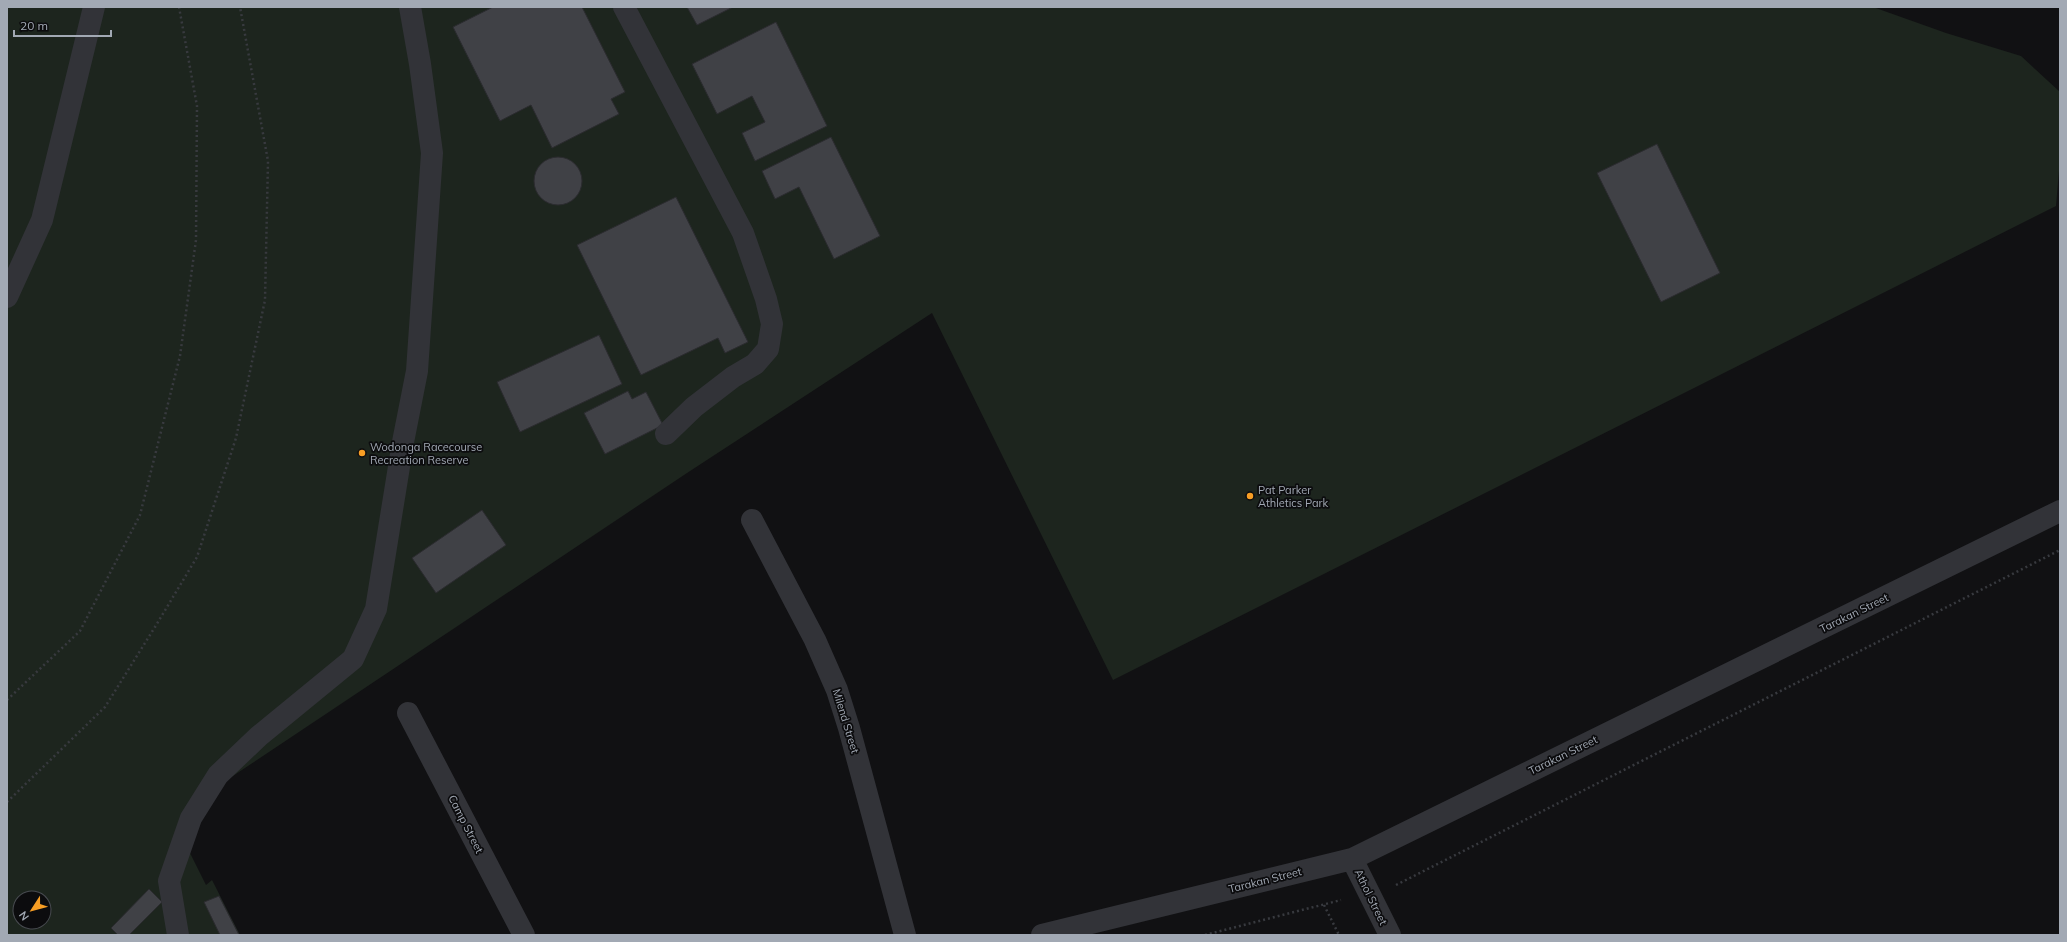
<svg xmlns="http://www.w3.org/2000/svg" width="2067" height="942" viewBox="0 0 2067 942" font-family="Mulish,sans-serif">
  <rect width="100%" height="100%" fill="#111113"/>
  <path fill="#1d251e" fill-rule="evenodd" d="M7,7h1866l73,26 75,23 39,36v67l-4,47 -943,474 -181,-367 -245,160 -478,319 -23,53 20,40 6,-5 28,55h-233zM20,898h24v24h-24z"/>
  <path fill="#404146" stroke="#2b2b2f" d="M493,7h89l43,85 -14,7 8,15 -67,34 -21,-43 -31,16 -47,-94z
    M687,7h46l-36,18z
    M776,22l51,104 -72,35 -13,-28 23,-11 -13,-26 -35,18 -25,-50z
    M831,137l49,99 -46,23 -35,-72 -24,12 -13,-28z
    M1657,144l63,129 -59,29 -64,-129z
    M534 181a24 24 0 1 1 48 0a24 24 0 1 1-48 0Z
    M676,197l72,145 -23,11 -7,-15 -77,37 -64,-130z
    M599,335l23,49 -102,48 -23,-50z
    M628,391l4,8 14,-7 17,33 -58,29 -21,-41z
    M482,510l24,35 -70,48 -24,-35z
    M149,889l13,13 -33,33h-11l-7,-7z
    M219,896l20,39h-19l-16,-33z"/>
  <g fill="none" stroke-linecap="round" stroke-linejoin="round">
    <path stroke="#383a3f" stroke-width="2.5" stroke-dasharray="2 3" stroke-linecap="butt" d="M7,700l73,-69 60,-116 40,-159 16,-116 1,-134 -18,-99
      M7,802l98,-95 50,-80 42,-70 39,-119 29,-138 3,-139 -28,-154
      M1396,885l664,-335
      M1324,905l15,30
      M1205,935l136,-35"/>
    <path stroke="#323338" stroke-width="22" d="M624,7l119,226 23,66 6,25 -4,25 -13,15 -22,13 -39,30 -28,27
      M7,297l35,-77 52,-213
      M752,520l63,120 22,50 12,38 56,207
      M408,713l116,222
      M1352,859l38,76
      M178,935l-9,-54 22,-63 27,-43 41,-39 94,-77 23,-50 27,-167 14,-71 15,-218 -12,-89 -10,-57
      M1042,935l310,-76 708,-348"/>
  </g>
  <g fill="#f89e24" stroke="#0c0c0e" stroke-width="1.5">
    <circle cx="362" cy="453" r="4"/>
    <circle cx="1250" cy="496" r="4"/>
  </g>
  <g text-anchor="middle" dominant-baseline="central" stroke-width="3.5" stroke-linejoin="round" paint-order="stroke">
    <g font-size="11" fill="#a2a9b4" stroke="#0c0c0e" text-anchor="start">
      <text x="370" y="447">Wodonga Racecourse<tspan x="370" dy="13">Recreation Reserve</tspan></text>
      <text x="1258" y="490">Pat Parker<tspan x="1258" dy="13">Athletics Park</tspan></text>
    </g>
    <g font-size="11" fill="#a2a9b4" stroke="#0c0c0e">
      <text transform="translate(1854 613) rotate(-26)">Tarakan Street</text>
      <text transform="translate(846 721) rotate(73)">Milend Street</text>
      <text transform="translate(1563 755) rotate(-26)">Tarakan Street</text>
      <text transform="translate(466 824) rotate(63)">Camp Street</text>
      <text transform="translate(1265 880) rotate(-14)">Tarakan Street</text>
      <text transform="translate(1371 897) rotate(64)">Athol Street</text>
    </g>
  </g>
  <rect width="2067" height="942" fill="none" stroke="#a2a9b4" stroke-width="16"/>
  <g transform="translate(32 910) rotate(234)"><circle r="19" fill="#0c0c0e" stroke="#484b50"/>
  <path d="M0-3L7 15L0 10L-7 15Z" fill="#f89e24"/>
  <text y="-6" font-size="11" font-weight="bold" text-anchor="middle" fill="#a2a9b4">N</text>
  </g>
  <path d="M14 30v6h97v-6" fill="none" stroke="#a2a9b4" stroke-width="2"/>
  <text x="20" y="30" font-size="12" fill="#a2a9b4" stroke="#0c0c0e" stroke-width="3" paint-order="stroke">20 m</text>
</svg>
